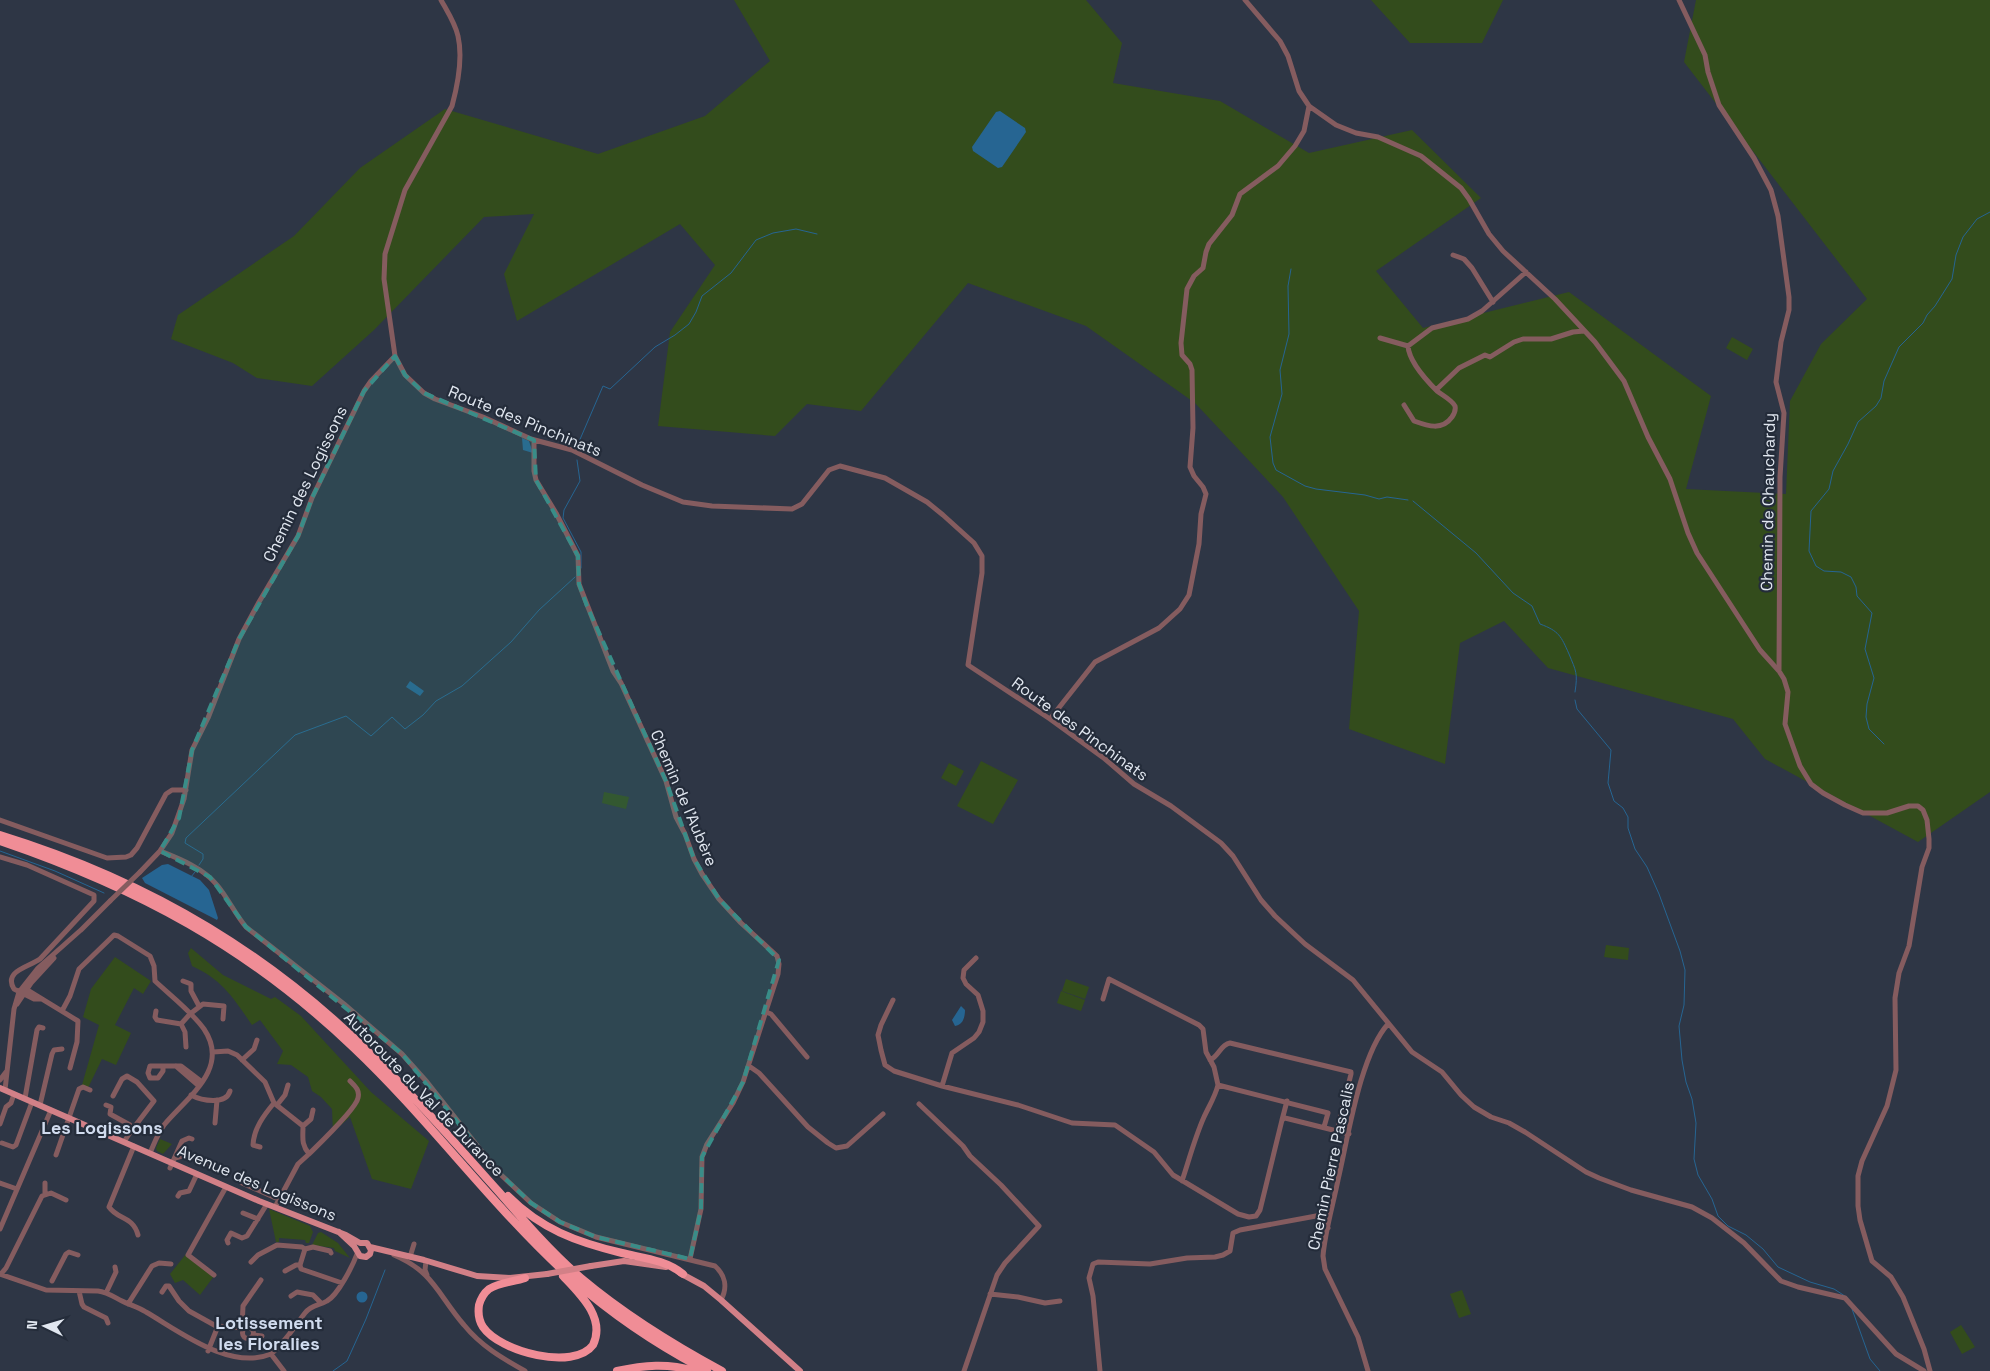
<svg xmlns="http://www.w3.org/2000/svg" width="1990" height="1371" viewBox="0 0 1990 1371" font-family="'Space Grotesk',sans-serif">
  <rect width="100%" height="100%" fill="#2e3645"/>
  <path fill="#334c1c" d="M734,0h352l36,43 -9,40 107,18 89,52 103,-23 69,68 -105,73 47,57 146,-36 142,104 -25,93 100,5 4,-93 31,-57 46,-45 -183,-237 12,-62h294v792l-72,50 -153,-83 -32,-40 -185,-51 -44,-47 -44,22 -15,121 -96,-35 10,-118 -76,-114 -88,-94 -109,-77 -118,-43 -107,128 -54,-7 -32,32 -117,-10 12,-94 45,-67 -35,-41 -163,97 -13,-47 30,-60 -50,3 -110,113 -62,56 -55,-8 -24,-15 -62,-24 7,-24 116,-79 66,-68 85,-59 153,45 107,-38 65,-55z
    M1371,0h132l-21,43h-72z
    M1732,337l21,12 -6,11 -21,-12z
    M981,761l37,19 -25,44 -36,-18z
    M949,763l15,8 -8,15 -15,-8z
    M604,792l25,5 -3,12 -24,-6z
    M1606,945l23,3 -1,12 -24,-3z
    M191,948l32,27 48,24 4,-2 26,19 70,76 58,49 -18,48 -39,-10 -22,-62 -17,15 -1,-23 -11,-12 -9,-6 -4,-14 -17,-12 -14,-1 6,-13 -23,-31 -8,5c-18,-26 -29,-45 -60,-59l-4,-13z
    M115,957l36,24 -8,13 -9,-6 -19,37 16,8 -15,32 -14,-6 -14,29 -6,-3 17,-60 -16,-8 8,-28z
    M1066,979l23,8 -4,12 -23,-8z
    M1061,991l24,9 -4,11 -24,-8z
    M160,1139l12,5 -9,10 -6,-3 -1,-3z
    M269,1209l41,17 3,6 -4,11h-3l-1,-3 -26,-2v4h-3z
    M321,1232l17,11 12,15 -15,-7 -1,-3 -22,-3 6,-12z
    M186,1254l28,22 -14,19 -17,-15 -8,3 -5,-9z
    M1462,1290l9,24 -12,4 -9,-24z
    M1961,1325l14,22 -13,7 -12,-22z"/>
  <path fill="#266592" d="M1000,111l25,17 1,4 -24,35 -4,1 -25,-17 -1,-4 24,-35z
    M522,438l7,3 4,12 -10,-3z
    M410,681l14,10 -4,5 -14,-9z
    M168,864l32,16 9,10 9,28 -1,2 -72,-37 -3,-5 20,-13z
    M961,1006l4,4c0,7 -2,15 -10,16l-3,-6z
    M356.5 1297a5.5 5.5 0 1 1 11 0a5.5 5.5 0 1 1-11 0Z"/>
  <g fill="none" stroke-linecap="round" stroke-linejoin="round">
    <path stroke="#266592" stroke-width="1" d="M1291,269l-3,17 1,48 -9,36 2,24 -12,43 3,26 3,7 29,16 11,3 49,6 14,4 8,-2 21,3
      M578,450v-6l25,-58 7,3 45,-42 20,-12 14,-11 7,-12 6,-16 29,-23 25,-33 17,-7 23,-4 21,5
      M577,460l3,21 -16,29 -1,8 18,34v16
      M1413,501l63,52 37,40 19,13 8,18c19,7 21,12 29,30 7,17 9,19 6,38
      M1575,700l2,9 34,41 -3,33 6,18 9,7 5,9v11l7,21 12,18 12,27 21,57 5,19 -1,35 -5,21 3,34 4,22 6,17 4,24 -2,36 4,16 14,24 6,17 10,10 18,9 17,14 15,18 32,15 24,7 14,9
      M1884,744l-15,-15 -3,-12 1,-13 7,-26 -9,-29 7,-36 -15,-17 -1,-9 -5,-10 -10,-5 -17,-1 -8,-5 -7,-15 2,-40 18,-22 4,-18 15,-27 10,-22 18,-16 5,-8 3,-17 15,-34 24,-24 4,-8 8,-9 17,-27 4,-24 7,-18 14,-18 13,-7
      M0,851l55,20 49,22
      M199,865l4,-6v-5l-18,-11 1,-5 109,-103 51,-19 25,20 21,-19 13,12 18,-14 13,-14 26,-15 49,-44 28,-32 36,-33
      M191,877l4,-5
      M1852,1309l18,50 10,12
      M333,1371l14,-10 19,-42 19,-49"/>
    <path stroke="#855c5f" stroke-width="5" d="M441,0c6,11 14,23 17,36 5,22 0,48 -6,70l-47,84 -20,64 -1,25 11,77 10,19 19,18 11,6 48,18 48,22 41,11 70,35 41,17 29,4 80,3 10,-5 27,-34 11,-4 45,12 42,24 16,13 31,28 8,13v17l-14,92 82,54 55,40 29,25 37,22 50,37 12,13 28,44 14,16 30,28 48,36 59,72 30,20 19,23 13,12 17,10 18,6 16,9 61,40 13,6 32,12 61,17 20,11 32,25 37,38 17,6 47,11 51,56 28,17
      M1245,0l35,41 8,15 11,35 10,15 27,19 20,8 22,4 43,19 40,32 8,11 20,35 14,17 52,48 40,43 29,39 24,56 22,42 18,54 9,20 63,97 19,21 5,8 4,13 -3,32 15,42 11,18 12,9 22,12 18,8h24l22,-7h9l5,4 4,10 2,19v9l-7,19 -13,79 -10,27 -4,25 1,72 -9,36 -25,55 -4,15v30l2,14 12,41 19,16 12,20 21,52 6,22
      M1679,0l26,55 3,17 11,33 35,53 17,32 7,26 11,81v13l-8,32 -5,40 8,31 -4,64 -1,194
      M1453,255l11,4 8,9 21,34
      M1380,338l28,8
      M1436,390l23,-22 26,-13 5,2 24,-15 9,-3h28l22,-7 11,-1
      M1404,405l10,16c14,5 28,10 38,-4 2,-3 4,-7 3,-11 -3,-6 -13,-11 -18,-15 -11,-11 -28,-30 -29,-45l24,-18 36,-9 14,-8 44,-39
      M534,440v31l2,9 20,33 22,43 1,28 34,87 8,12 45,98 10,36 9,17 9,25 8,15 17,25 22,24 36,33 2,8 -1,10 -35,108 -10,21 -26,41 -5,13 -1,52 -11,50
      M1050,719l45,-57 64,-34 21,-19 9,-14 10,-51 2,-30 5,-20 -3,-7 -9,-11 -4,-9 3,-39 -1,-58 -2,-6 -8,-9 -1,-12 6,-54 7,-13 9,-8 3,-16 3,-8 23,-29 8,-21 38,-28 17,-20 9,-15 5,-25
      M0,820l107,38 19,-1 5,-2 6,-7 29,-54 6,-4h14
      M160,851c20,8 43,17 57,34 11,13 18,29 29,42l98,77 58,50 25,28 71,90 33,31 29,19 36,15 119,29c10,9 13,21 6,34
      M0,857l27,8 67,30v6l-54,58c-11,8 -37,12 -26,30l20,10h6
      M140,872l20,-21 12,-18 12,-34 8,-49 16,-32 31,-79 20,-37 39,-66 14,-38 52,-107 7,-10 24,-25
      M81,930l29,-29
      M183,981l8,3v7l8,15
      M24,988l54,33 -1,21 -7,26
      M1103,999l6,-20 90,46 4,4 3,23 8,15 4,18
      M893,1000l-12,25 -3,10 3,15 4,15 9,6 48,15 76,19 54,18 43,2 39,27 19,23 65,39 11,3 7,-1 4,-6 22,-90 3,-2 64,16
      M17,1004l14,-21 23,-25
      M62,1011l8,-15 9,-27 32,-31 3,-3 4,1 32,20 4,10 1,15c16,15 36,30 49,48 27,40 -18,69 -40,96 -6,8 -10,19 -14,28
      M156,1011l-1,6 2,3 24,4 9,-10 13,-10 21,2 -1,13
      M766,1012l5,2 36,43
      M181,1024l4,8 1,15
      M213,1052l15,-1 9,4 28,27 9,21 29,23c0,12 -2,18 6,28l-11,10 -23,43
      M242,1060l12,-11 3,-9
      M1210,1060c9,-4 10,-15 20,-17l121,29v2l-14,57
      M176,1066l23,20
      M749,1066l10,7 49,54 20,16 8,5 11,-2 36,-32
      M163,1067v4l-5,7h-8l-2,-5 2,-7h31l21,16
      M0,1080l6,-8
      M942,1086l10,-33 22,-15 5,-6 4,-10v-11l-5,-16 -12,-11 -3,-6 1,-8 12,-12
      M5,1090l9,-81 5,-17 19,-24 44,-39
      M191,1095c11,6 35,10 39,-4
      M113,1096l9,-17 5,-3 10,6 17,19 -25,33
      M25,1098l12,-68 2,-3 4,1
      M919,1104l44,42 7,10 31,29 38,41 -34,37 -8,12 -33,96
      M40,1105l12,-51 2,-4 8,-1
      M106,1105l5,2 -1,7 20,11 -1,9 -5,8
      M277,1105l8,-10 3,-10
      M1282,1120l5,-19
      M215,1123l2,-23
      M0,1124l6,-17 5,-4 3,-9
      M303,1126l8,-7 2,-9
      M2,1143l11,4 3,-2 16,-43
      M134,1146l-25,61c9,13 24,9 29,28
      M260,1147l-7,-2c1,-17 11,-30 21,-42
      M309,1154c10,-10 47,-45 49,-56 2,-8 -3,-12 -8,-17
      M56,1155l23,-66 4,-2 7,3
      M175,1158l11,-3 21,9
      M170,1168l12,-27 7,-3 3,1
      M1182,1181c7,-21 13,-44 22,-64 5,-11 11,-20 14,-32l110,28 -4,14
      M0,1183l17,6
      M45,1183v11
      M242,1183l36,16
      M178,1196l2,-3 9,-2 8,-17
      M243,1213l15,6
      M0,1229l51,-119
      M228,1243l-1,-3 4,-7 11,5 5,-2 20,-32
      M305,1249l-5,16 1,4 41,14
      M305,1249l8,-2 17,4 1,2
      M394,1255c40,17 44,40 70,70 17,21 38,33 61,46
      M410,1257l4,-13
      M426,1261l-1,9 2,5
      M251,1262l7,-7 19,-10 25,2 3,2
      M285,1271l11,-6h4
      M0,1274l46,16 52,1c9,1 16,6 24,10 8,4 16,6 24,11 33,19 84,59 125,42 14,-11 23,-27 34,-41 7,-9 14,-7 22,-12 11,-6 26,-36 30,-47
      M1,1274l5,-6 36,-72 9,-3 15,7
      M214,1275l-26,-20 38,-68
      M52,1281l14,-27 3,-2 9,3
      M79,1291l3,13 2,3 22,11 2,5
      M162,1292l4,-6h3l10,15 10,10 27,15 28,2
      M106,1293l10,-21 -1,-5
      M990,1294l28,3 27,6 15,-2
      M291,1296l6,-4 16,3 8,8
      M128,1304l24,-38 7,-3 12,1
      M242,1327l1,-21 18,-26
      M242.5 1333a5.5 5.5 0 1 1 11 0a5.5 5.5 0 1 1-11 0Z
      M253,1335l9,1
      M208,1351l10,-25
      M271,1354l13,17
      M1100,1371l-7,-75 -4,-18 4,-14 5,-2 52,2 37,-6 28,-1 8,-2 7,-4 3,-18 7,-3 76,-14 12,12
      M1368,1371l-10,-34 -33,-68 -2,-13c2,-25 10,-51 15,-76 10,-42 22,-125 50,-156"/>
    <path stroke="#d28087" stroke-width="6" d="M0,1088l259,113 87,34 14,8h7l4,7 -1,4 -4,3 -6,-1 -6,-10 -15,-14
      M370,1247l54,13 53,16 33,2 37,-4
      M591,1266l33,-5 42,6
      M680,1273l24,13 17,14 79,71"/>
    <path stroke="#f08d96" stroke-width="8" d="M0,835c152,47 275,121 387,235 39,39 75,81 112,122 26,30 52,60 82,86 44,37 91,66 141,93
      M0,841c138,47 248,106 354,207 77,73 140,161 219,232 41,36 86,66 134,91
      M508,1196c33,33 68,46 114,57 21,5 44,7 61,21
      M525,1278c-11,4 -25,4 -36,11 -5,4 -8,9 -10,16 -1,7 0,16 4,22 17,25 91,44 110,18 13,-27 -13,-51 -30,-69
      M617,1371c27,-6 51,-8 77,0"/>
    <path stroke="#855c5f" stroke-width="5" d="M110,901l30,-29"/>
    <path stroke="#d28087" stroke-width="6" d="M547,1274l44,-8"/>
  </g>
  <path fill="#398d88" fill-opacity="0.2" stroke="#398d88" stroke-width="4" stroke-dasharray="10 6" stroke-linejoin="round" d="M395,356l10,19 19,18 110,47 2,40 42,76 1,28 8,22 79,175 28,78 25,40 60,61 -36,122 -41,75 -1,52 -11,50 -94,-22 -36,-15 -29,-19 -33,-31 -96,-118 -156,-127 -36,-50 -50,-26 19,-33 13,-68 47,-111 59,-103 14,-38 52,-107z"/>
  <g text-anchor="middle" dominant-baseline="central" stroke-width="4.5" stroke-linejoin="round" paint-order="stroke">
    <g font-size="16" fill="#e1e7f0" stroke="#242c3a">
      <text transform="translate(525 421) rotate(22)">Route des Pinchinats</text>
      <text transform="translate(305 484) rotate(-64)">Chemin des Logissons</text>
      <text transform="translate(1768 502) rotate(-89)">Chemin de Chauchardy</text>
      <text transform="translate(1080 729) rotate(36)">Route des Pinchinats</text>
      <text transform="translate(684 798) rotate(67)">Chemin de l'Aubère</text>
      <text transform="translate(424 1094) rotate(46)">Autoroute du Val de Durance</text>
      <text transform="translate(1331 1166) rotate(-78)">Chemin Pierre Pascalis</text>
      <text transform="translate(257 1183) rotate(23)">Avenue des Logissons</text>
    </g>
    <g font-size="18" font-weight="bold" fill="#d0dbee" stroke="#242c3a">
      <text x="102" y="1127">Les Logissons</text>
      <text x="269" y="1322">Lotissement<tspan x="269" dy="21">les Floralies</tspan></text>
    </g>
  </g>
  <g transform="translate(45 1326) rotate(275)" stroke="#242c3a" stroke-width="4" paint-order="stroke">
  <path d="M0-4L9 19L0 12L-9 19Z" fill="#e1e7f0"/>
  <text y="-8" font-size="14" font-weight="bold" text-anchor="middle" fill="#e1e7f0">N</text>
  </g>
</svg>
